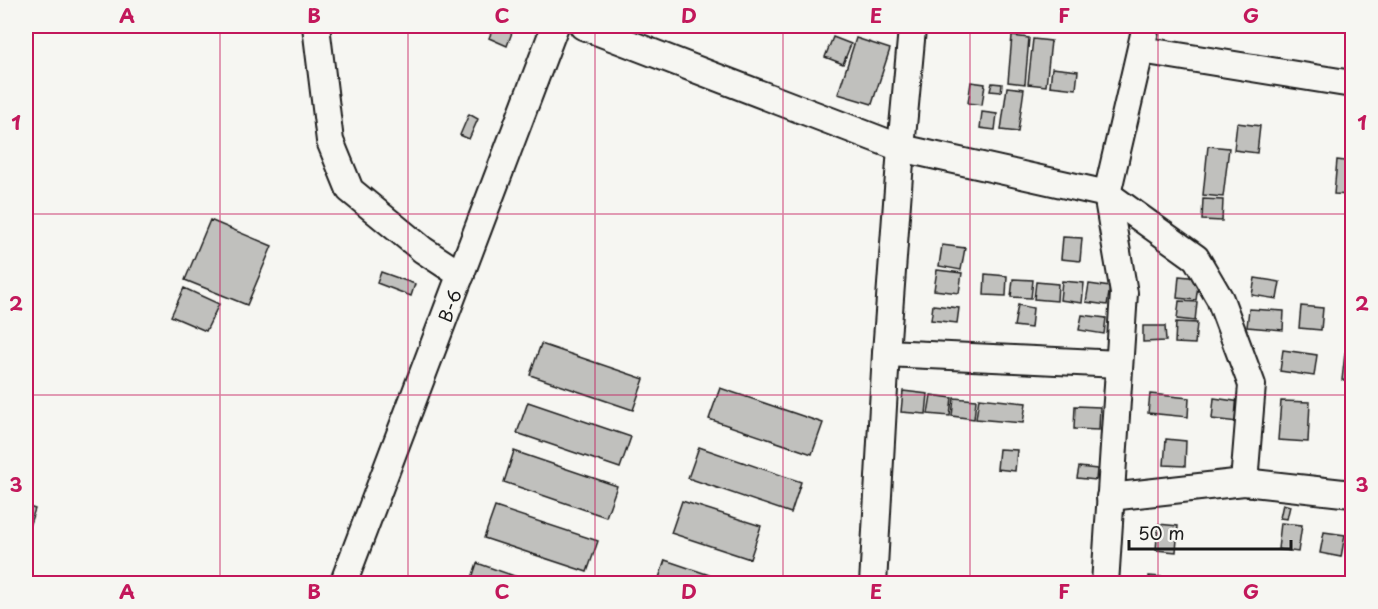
<svg xmlns="http://www.w3.org/2000/svg" width="1378" height="609" viewBox="0 0 1378 609" font-family="'Playpen Sans',sans-serif">
  <rect width="100%" height="100%" fill="#f6f6f2"/>
  <filter id="ink" filterUnits="userSpaceOnUse"><feTurbulence type="fractalNoise" baseFrequency=".0167" numOctaves="2"/><feDisplacementMap in="SourceGraphic" scale="12" xChannelSelector="R" yChannelSelector="G"/><feConvolveMatrix kernelMatrix="1 2 1 2 8 2 1 2 1" color-interpolation-filters="sRGB"/></filter>
  <g filter="url(#ink)">
    <path fill="#c0c0bd" stroke="#1c1c1c" stroke-width="1.5" d="M494,26h9l10,4 -6,16 -18,-8z
      M1012,36l17,2 -4,46 -17,-2z
      M833,37l18,7 -8,20 -18,-7z
      M856,38l34,11 -18,55 -34,-10z
      M1033,39l18,2 -5,45 -18,-2z
      M1052,68l26,3 -2,18 -26,-3z
      M971,82l14,2 -3,21 -14,-2z
      M992,83l10,1 -1,8 -11,-1z
      M1007,87l17,2 -6,43 -17,-2z
      M982,112l15,2 -2,16 -15,-2z
      M469,114l9,5 -9,20 -9,-4z
      M1237,123l23,3 -3,27 -23,-3z
      M1208,146l21,2 -6,49 -20,-2z
      M1337,160l15,2v33l-18,-1z
      M1203,199l20,1 -1,21 -20,-1z
      M210,220l62,26 -25,59 -62,-25z
      M1063,237l19,1 -2,23 -19,-2z
      M942,245l23,3 -4,22 -22,-4z
      M937,270l25,3 -3,20 -25,-3z
      M381,272l34,12 -4,12 -34,-13z
      M985,274l22,2 -1,20 -22,-1z
      M1179,276l20,2 -3,22 -19,-2z
      M1255,278l25,4 -3,17 -25,-4z
      M1013,279l20,1 -2,18 -20,-1z
      M1062,281l22,2 -2,20 -22,-3z
      M1036,282l22,2 -1,17 -23,-2z
      M1089,284l21,3 -3,18 -21,-3z
      M184,288l35,16 -13,27 -35,-15z
      M1179,301l18,1 -2,19 -18,-2z
      M933,305l26,3 -2,15 -26,-3z
      M1018,305l15,3 -2,20 -17,-2z
      M1301,306l22,2 -2,22 -22,-2z
      M1249,309l35,2 -1,19 -36,-3z
      M1082,315l24,3 -2,16 -25,-4z
      M1176,322l21,1 -2,21 -20,-1z
      M1143,326h22l1,15 -23,1z
      M541,344l103,35 -11,31 -103,-35z
      M1283,350l34,5 -3,21 -34,-5z
      M1345,353l7,1v27l-10,-1z
      M720,388l103,35 -11,31 -103,-35z
      M903,391l25,3 -2,20 -25,-2z
      M1150,394l39,4 -1,19 -40,-4z
      M931,395l21,3 -2,18 -22,-2z
      M954,398l22,2 -2,19 -22,-3z
      M979,398l47,5 -3,20 -47,-4z
      M1214,398l27,4 -3,20 -26,-3z
      M1281,401l29,1 -2,40 -30,-2z
      M528,402l103,35 -11,31 -103,-35z
      M1075,406l25,1 -1,23 -25,-1z
      M1166,439l20,2 -1,25 -21,-1z
      M699,447l102,35 -10,31 -103,-35z
      M999,449l18,1 -2,21 -18,-2z
      M514,451l103,35 -11,31 -102,-35z
      M1079,467l18,2 -1,11 -19,-2z
      M682,501l79,25 -11,33 -79,-26z
      M1283,504l7,2 -3,13 -7,-1z
      M26,506l9,3 -9,26z
      M495,507l103,34 -11,31 -103,-34z
      M1281,523l21,2 -4,27 -20,-3z
      M1158,524l20,2 -2,26 -20,-2z
      M1324,532l21,3 -4,22 -21,-4z
      M665,560l71,24h-79z
      M477,563l60,21h-67z
      M1149,576l23,2v6h-23z"/>
    <g fill="none" stroke-linecap="round" stroke-linejoin="round">
      <g stroke="#1c1c1c" stroke-width="30">
        <g id="minor">
          <path d="M316,26l14,115 20,49 73,60 38,25"/>
          <path d="M583,26l318,122 206,46 89,64 24,41 32,86 -8,97"/>
          <path d="M1141,50l211,34"/>
          <path d="M886,353l233,11"/>
          <path d="M1110,497l134,-15 108,12"/>
          <path id="s1" d="M343,584l212,-558"/>
          <path d="M873,584l13,-231 15,-205 11,-119 -1,-3"/>
          <path d="M1105,584l19,-291 -17,-99 39,-168"/>
        </g>
      </g>
      <use href="#minor" stroke="#f6f6f2" stroke-width="26"/>
    </g>
  </g>
  <path fill="none" stroke="#c2185b" stroke-width="1.5" stroke-opacity="0.55" d="M220,26v558M408,26v558M595,26v558M783,26v558M970,26v558M1158,26v558M26,214h1326M26,395h1326"/>
  <g text-anchor="middle" dominant-baseline="central" stroke-width="6" stroke-linejoin="round" paint-order="stroke">
    <g font-size="18" fill="#1c1c1c" stroke="#f6f6f2">
      <text stroke="none"><textPath href="#s1" startOffset="298">B-6</textPath></text>
    </g>
  </g>
  <rect width="1378" height="609" fill="none" stroke="#f6f6f2" stroke-width="66"/>
  <path d="M1129 540v9h162v-9" fill="none" stroke="#1c1c1c" stroke-width="3"/>
  <text x="1138" y="540" font-size="18" fill="#1c1c1c" stroke="#f6f6f2" stroke-width="4.5" paint-order="stroke">50 m</text>
  <rect x="33" y="33" width="1312" height="543" fill="none" stroke="#c2185b" stroke-width="2"/>
  <g font-size="20" text-anchor="middle" font-weight="bold" fill="#c2185b">
    <text x="127" y="23">A</text>
    <text x="314" y="23">B</text>
    <text x="502" y="23">C</text>
    <text x="689" y="23">D</text>
    <text x="876" y="23">E</text>
    <text x="1064" y="23">F</text>
    <text x="1251" y="23">G</text>
    <text x="16" y="130">1</text>
    <text x="1362" y="130">1</text>
    <text x="16" y="311">2</text>
    <text x="1362" y="311">2</text>
    <text x="16" y="492">3</text>
    <text x="1362" y="492">3</text>
    <text x="127" y="599">A</text>
    <text x="314" y="599">B</text>
    <text x="502" y="599">C</text>
    <text x="689" y="599">D</text>
    <text x="876" y="599">E</text>
    <text x="1064" y="599">F</text>
    <text x="1251" y="599">G</text>
  </g>
</svg>
